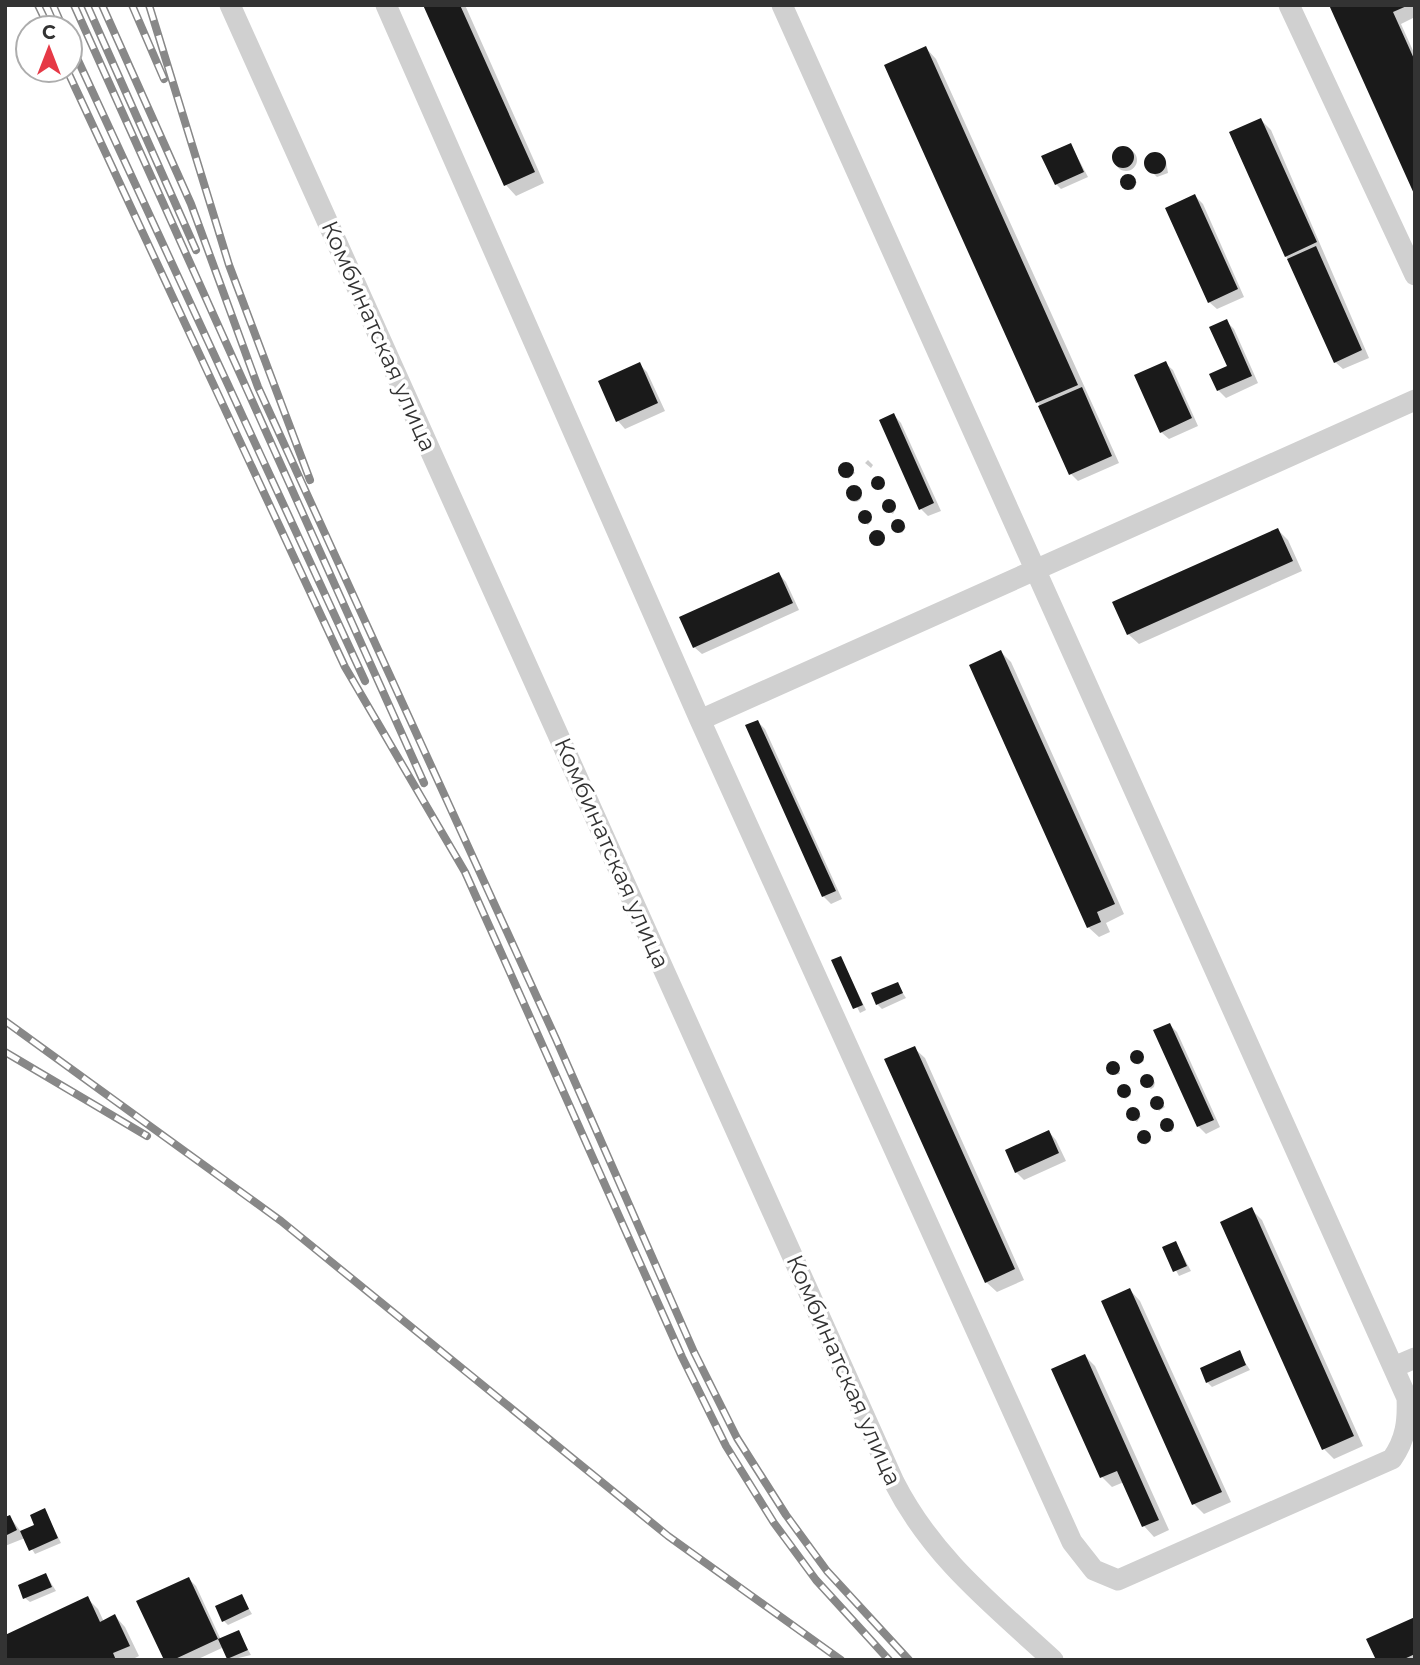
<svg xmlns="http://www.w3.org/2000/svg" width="1420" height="1665" viewBox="0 0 1420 1665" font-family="Montserrat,sans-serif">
  <rect width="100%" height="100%" fill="#fff"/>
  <path fill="#0003" d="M425,5h40l79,178 -28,13 -10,-11z
    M1331,5h84v12l-14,7 14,31v137z
    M926,48l10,11 183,404 -41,18 -7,-7 -33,-72 -151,-336z
    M1261,120l10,10 98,228 -26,11 -8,-7 -49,-106z
    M1071,145l17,32 -27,12 -5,-5z
    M1115 160a11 11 0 1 1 22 0a11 11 0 1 1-22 0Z
    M1153,154l13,7 2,12 -11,4 -11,-11 1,-7z
    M1125,176l12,6 -4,8 -11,-5z
    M1195,196l8,8 41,93 -27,12 -8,-7z
    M1226,321l8,8 24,54 -32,15 -8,-8 11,-24z
    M1165,363l8,7 25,56 -29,13 -8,-7z
    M639,364l8,8 18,39 -40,18 -7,-8 -18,-39z
    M894,415l7,8 40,88 -13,5 -7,-7z
    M868,460l5,5 -2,3 -6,-5z
    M847,464l8,9 -7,6 -8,-10z
    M876,479l9,5 -3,6 -8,-5z
    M848 495a7 7 0 1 1 14 0a7 7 0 1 1-14 0Z
    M888,502l8,6 -3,6 -9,-7z
    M864,513l8,7 -4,5 -8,-7z
    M897,522l9,5 -4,6 -8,-6z
    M1278,530l10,10 14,31 -163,73 -11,-10z
    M871 539a7 7 0 1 1 14 0a7 7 0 1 1-14 0Z
    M779,574l7,8 13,28 -97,44 -8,-7z
    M1001,652l10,10 113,252 -18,9 4,9 -11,5 -11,-10z
    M758,722l7,7 77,170 -11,5 -8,-8 -76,-170z
    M841,958l25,52 -6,3 -26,-52z
    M897,984l9,14 -24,11 -5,-5z
    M1170,1025l7,7 43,95 -14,7 -8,-8z
    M914,1048l11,10 99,222 -27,12 -11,-10z
    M1138,1053l6,8 -6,4 -6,-9z
    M1110,1065l7,1 3,8 -8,1z
    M1146,1077l9,5 -1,5 -3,2 -8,-7z
    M1125,1087l6,8 -6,4 -6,-9z
    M1158,1099l7,8 -6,4 -6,-8z
    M1133,1109l8,7 -4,6 -9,-7z
    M1165,1121l9,5 -2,6 -9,-4z
    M1049,1132l7,8 10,21 -42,19 -8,-8 -9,-21z
    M1145,1133l6,8 -6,4 -6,-8z
    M1251,1209l11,11 101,226 -29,13 -10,-10z
    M1176,1243l15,28 -12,5 -15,-28z
    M1130,1290l10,11 91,201 -27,12 -10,-10z
    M1239,1353l11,17 -38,17 -5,-5z
    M1085,1356l10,10 74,164 -15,7 -10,-11 -20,-44 -12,5 -10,-10z
    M45,1511l16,32 -26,11 -10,-16 -20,8v-27l5,-2 11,15 15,-7z
    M46,1575l10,16 -26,11 -5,-4z
    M189,1579l7,7 25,54 17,-8 13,23 -21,5 -6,-13 -28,13h-31z
    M241,1596l11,18 -24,11 -4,-4z
    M88,1599l10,10 6,13 11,-6 10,11 14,29 -8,4h-126z
    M1415,1619v41h-37z"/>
  <path fill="#1a1a1a" d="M423,5h37l75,167 -31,14z
    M1329,5h80l-16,7 22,49v135z
    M926,46l152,339 -42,18 -152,-338z
    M1261,118l56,124 -32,15 -56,-125z
    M1071,143l13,29 -29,13 -14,-29z
    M1112 157a11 11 0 1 1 22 0a11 11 0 1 1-22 0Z
    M1144 163a11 11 0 1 1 22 0a11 11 0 1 1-22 0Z
    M1120 182a8 8 0 1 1 16 0a8 8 0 1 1-16 0Z
    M1195,194l43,95 -30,14 -43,-95z
    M1316,246l46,104 -28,13 -47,-104z
    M1227,319l25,57 -35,15 -8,-17 18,-8 -18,-39z
    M1166,361l26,57 -32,15 -26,-58z
    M640,362l18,41 -42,19 -18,-41z
    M1082,387l30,69 -43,19 -31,-69z
    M894,413l40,90 -15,7 -40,-90z
    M838 470a8 8 0 1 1 16 0a8 8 0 1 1-16 0Z
    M871 483a7 7 0 1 1 14 0a7 7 0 1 1-14 0Z
    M846 493a8 8 0 1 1 16 0a8 8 0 1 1-16 0Z
    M882 506a7 7 0 1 1 14 0a7 7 0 1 1-14 0Z
    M858 517a7 7 0 1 1 14 0a7 7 0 1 1-14 0Z
    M891 526a7 7 0 1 1 14 0a7 7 0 1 1-14 0Z
    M1278,528l15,33 -166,74 -15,-33z
    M869 538a8 8 0 1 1 16 0a8 8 0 1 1-16 0Z
    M779,572l14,31 -100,45 -14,-31z
    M1001,650l114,254 -18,8 4,10 -14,6 -118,-263z
    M758,720l78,171 -14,6 -77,-172z
    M841,956l22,49 -10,4 -22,-49z
    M898,982l5,11 -27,12 -5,-12z
    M1170,1023l44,97 -17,7 -44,-97z
    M915,1046l100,223 -30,14 -101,-224z
    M1130 1057a7 7 0 1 1 14 0a7 7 0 1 1-14 0Z
    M1106 1068a7 7 0 1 1 14 0a7 7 0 1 1-14 0Z
    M1140 1081a7 7 0 1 1 14 0a7 7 0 1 1-14 0Z
    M1117 1091a7 7 0 1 1 14 0a7 7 0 1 1-14 0Z
    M1150 1103a7 7 0 1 1 14 0a7 7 0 1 1-14 0Z
    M1126 1114a7 7 0 1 1 14 0a7 7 0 1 1-14 0Z
    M1160 1125a7 7 0 1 1 14 0a7 7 0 1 1-14 0Z
    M1049,1130l10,23 -44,20 -10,-23z
    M1137 1137a7 7 0 1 1 14 0a7 7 0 1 1-14 0Z
    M1252,1207l102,229 -32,14 -102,-228z
    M1176,1241l11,25 -14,6 -11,-25z
    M1130,1288l92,204 -30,13 -91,-204z
    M1240,1350l6,15 -40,18 -6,-15z
    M1085,1354l74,166 -17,7 -25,-56 -17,7 -49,-109z
    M45,1508l13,30 -29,13 -9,-20 14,-6 -4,-10z
    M10,1515l7,15 -12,6v-19z
    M46,1573l6,14 -29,12 -5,-14z
    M189,1577l29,62 -45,21h-9l-28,-59z
    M242,1594l7,15 -27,13 -7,-16z
    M88,1596l12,26 15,-8 15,32 -17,7 3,7h-111v-25z
    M1415,1617v37l-13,6h-26l-10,-21z
    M239,1630l9,20 -21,9 -9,-20z"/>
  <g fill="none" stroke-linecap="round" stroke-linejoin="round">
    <path stroke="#d0d0d0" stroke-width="21" d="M230,5l664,1477c38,75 98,122 159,178
      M386,5l314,715 372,822 22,28 24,10 274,-121c14,-20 16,-38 15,-61l-625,-1393
      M1289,5l126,270
      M700,720l715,-320
      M1394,1367l21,-9"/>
    <g stroke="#888" stroke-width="8">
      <path id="rail" d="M38,5l11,23
        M53,5l10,23
        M74,5l350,778
        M87,5l109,245
        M102,5l89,199 67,183 298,652 138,313 43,86 49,77 41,56 82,89
        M132,5l32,74
        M149,5l80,260 81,215
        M70,43l295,638
        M67,70l278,597 120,205 217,485 44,89 48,77 42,57 73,80
        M5,1021l276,200 387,315 173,124
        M5,1052l142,84"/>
    </g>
    <use href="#rail" stroke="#fff" stroke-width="5" stroke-dasharray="16" stroke-linecap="butt"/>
  </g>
  <g text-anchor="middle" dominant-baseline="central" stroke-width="7" stroke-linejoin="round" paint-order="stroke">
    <g font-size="23" fill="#333" stroke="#fff">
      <text transform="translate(379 336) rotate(66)">Комбинатская улица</text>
      <text transform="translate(612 853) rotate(66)">Комбинатская улица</text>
      <text transform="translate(844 1370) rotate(66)">Комбинатская улица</text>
    </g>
  </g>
  <rect width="1420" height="1665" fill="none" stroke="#333333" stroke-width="14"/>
  <g transform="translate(49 49)"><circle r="33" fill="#ffffff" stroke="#adadad" stroke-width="2"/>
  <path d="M0-5L12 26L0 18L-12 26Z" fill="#e63946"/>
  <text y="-10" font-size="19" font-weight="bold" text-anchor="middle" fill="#333333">С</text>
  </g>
</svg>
